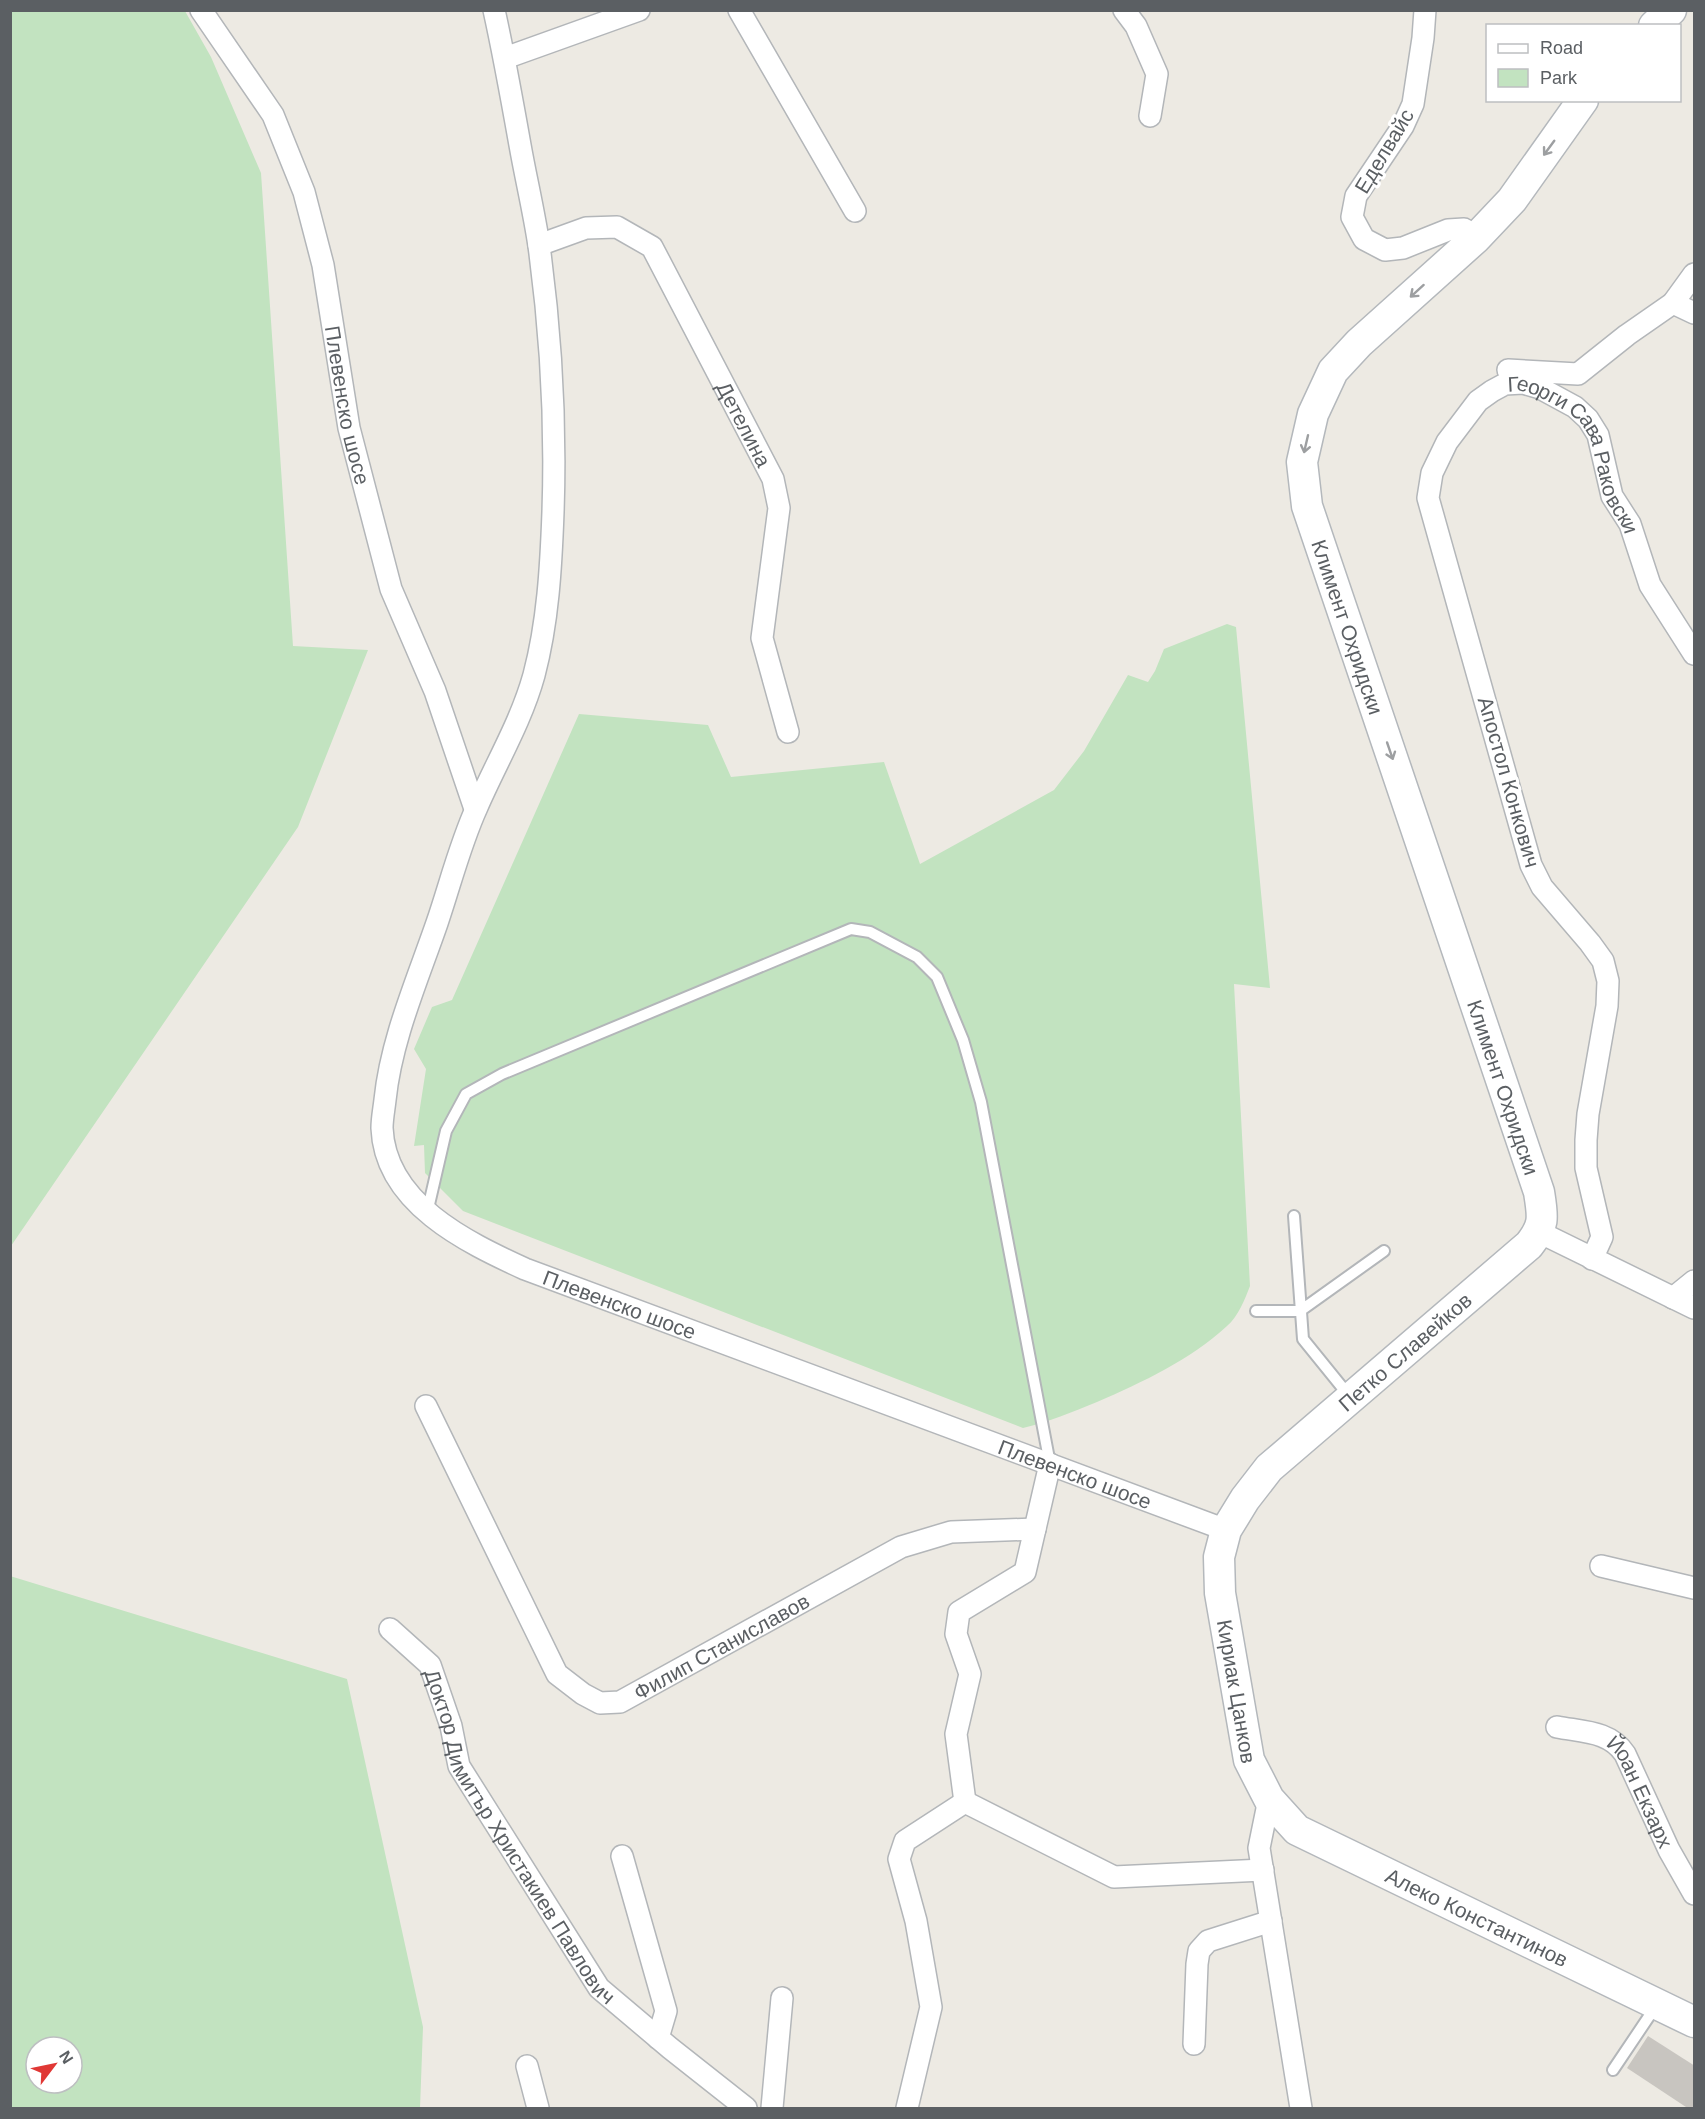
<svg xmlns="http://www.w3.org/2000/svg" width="1705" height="2119" viewBox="0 0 1705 2119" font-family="Helvetica,sans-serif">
  <rect width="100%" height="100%" fill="#edeae3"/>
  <path fill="#c2e3c0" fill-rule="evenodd" d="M11,10l174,1 26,46 50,116 32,473 75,4 -70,177 -287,419z
    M1227,624l9,3 34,361 -36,-4 16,302c-5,13 -12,31 -23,40 -37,34 -84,56 -130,76 -25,10 -48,20 -74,26l-560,-217 -38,-38 -1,-28 -10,1 12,-77 -12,-20 18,-42 20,-7 127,-286 129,11 23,52 153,-15 36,102 134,-74 30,-39 44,-76 20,7 7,-11 9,-22z
    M10,1576l337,103 76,348 -3,81h-409zM36,2047h36v36h-36z"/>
  <path fill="#c8c5c0" d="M1648,2036l47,30v43h-6l-62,-41z"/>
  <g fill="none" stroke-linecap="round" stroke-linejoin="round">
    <g stroke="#b3b6b9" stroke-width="14">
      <path id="lane" d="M427,1213l19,-82 20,-37 36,-20 349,-145 19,3 47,25 20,20 26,63 18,62 69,362
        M1294,1216l9,123 47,58
        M1256,1311h44l84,-60
        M1613,2070l43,-64"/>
    </g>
    <g stroke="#b3b6b9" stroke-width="24">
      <g id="street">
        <path id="s1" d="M201,10l72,105 31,77 19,73 26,163 42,161 44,102 40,118"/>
        <path id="s2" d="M494,10c10,45 18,90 26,135 6,34 14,67 19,101 12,88 17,178 14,266 -2,55 -5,110 -19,163 -13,47 -38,88 -57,132 -17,37 -27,78 -40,116 -20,58 -46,117 -52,177 -1,9 -3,19 -3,28 3,75 84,114 143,141l701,261"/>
        <path d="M739,10l116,201"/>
        <path d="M1124,10l12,16 21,48 -7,42"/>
        <path d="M1425,10l-2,28 -10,66 -10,22 -47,70 -4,21 12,22 21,11 18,-2 45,-18 16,-1 12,9"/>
        <path d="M505,58l134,-48"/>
        <path id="s3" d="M539,245l47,-17 31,-1 35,20 121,232 6,29 -17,130 26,94"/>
        <path d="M1673,303l21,10"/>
        <path d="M1508,370l70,4 49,-39 46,-32 21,-29"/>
        <path d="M1539,1232l155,76"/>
        <path id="s4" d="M1592,1259l10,-22 -16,-69v-28l2,-26 19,-108 1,-25 -5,-20 -13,-18 -48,-56 -11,-22 -103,-367 4,-25 15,-31 31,-41 14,-10 13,-7 18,-1 17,5 35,19 13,12 10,16 14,61 18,28 20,61 44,69"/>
        <path d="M1673,1298l21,-17"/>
        <path id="s5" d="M426,1406l131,268 26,20 17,9 20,-1 281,-155 50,-15 84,-3"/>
        <path d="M1601,1566l93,22"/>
        <path id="s6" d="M390,1629l40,36 21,61 8,40 140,222 71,60 76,60"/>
        <path id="s7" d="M1557,1727c26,5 53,4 68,27l44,96 25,44"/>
        <path d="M1269,1799l-10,49 42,260"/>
        <path d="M965,1802l-9,-68 14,-60 -14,-40 3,-22 66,-40 25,-108"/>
        <path d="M965,1802l149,75 149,-7"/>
        <path d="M622,1856l44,155 -8,27"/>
        <path d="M1194,2044l3,-80 2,-13 9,-10 63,-20"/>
        <path d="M527,2066l11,42"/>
        <path d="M772,2108l10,-110"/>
        <path d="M907,2108l24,-101 -15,-86 -17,-62 6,-18 60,-39"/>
      </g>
    </g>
    <g stroke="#b4b8bc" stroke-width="33">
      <g id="secondary">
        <path d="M1654,26l17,-16"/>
        <path id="s8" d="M1583,100l-71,100 -36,38 -117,105 -26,28 -20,43 -11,48 5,44 232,686c4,25 6,33 -10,53l-260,223 -24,31 -19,31 -7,27 1,36 29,167 20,39 28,31 397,192"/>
      </g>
    </g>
    <use href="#lane" stroke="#fff" stroke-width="10"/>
    <use href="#street" stroke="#fff" stroke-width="21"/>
    <use href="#secondary" stroke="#fff" stroke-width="30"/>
  </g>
  <defs><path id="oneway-shaft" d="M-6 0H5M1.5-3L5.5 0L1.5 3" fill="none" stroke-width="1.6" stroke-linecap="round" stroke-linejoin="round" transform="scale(1.5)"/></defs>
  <g stroke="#9d9fa1">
    <use href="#oneway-shaft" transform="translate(1549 148) rotate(126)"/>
    <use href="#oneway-shaft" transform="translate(1417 291) rotate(138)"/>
    <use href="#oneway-shaft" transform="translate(1306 444) rotate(103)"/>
    <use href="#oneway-shaft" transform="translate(1390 751) rotate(71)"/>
  </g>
  <g text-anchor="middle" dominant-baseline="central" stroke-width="6" stroke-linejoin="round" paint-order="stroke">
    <g font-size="21" fill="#5b5f63" stroke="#fff">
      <text transform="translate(1384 151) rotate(-59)">Еделвайс</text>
      <text stroke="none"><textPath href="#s1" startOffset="428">Плевенско шосе</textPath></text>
      <text stroke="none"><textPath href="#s3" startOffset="321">Детелина</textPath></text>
      <text stroke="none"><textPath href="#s4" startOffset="1059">Георги Сава Раковски</textPath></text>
      <text stroke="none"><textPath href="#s8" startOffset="639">Климент Охридски</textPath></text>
      <text transform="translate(1509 782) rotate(74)">Апостол Конкович</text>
      <text stroke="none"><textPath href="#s8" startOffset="1125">Климент Охридски</textPath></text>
      <text stroke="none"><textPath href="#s2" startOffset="1464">Плевенско шосе</textPath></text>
      <text transform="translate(1405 1352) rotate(-41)">Петко Славейков</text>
      <text stroke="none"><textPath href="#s2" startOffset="1950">Плевенско шосе</textPath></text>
      <text stroke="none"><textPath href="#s5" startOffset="486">Филип Станиславов</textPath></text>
      <text stroke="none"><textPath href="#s8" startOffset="1874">Кириак Цанков</textPath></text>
      <text stroke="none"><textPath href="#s7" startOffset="116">Йоан Екзарх</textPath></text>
      <text stroke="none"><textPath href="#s6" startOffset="249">Доктор Димитър Христакиев Павлович</textPath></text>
      <text stroke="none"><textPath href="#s8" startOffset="2229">Алеко Константинов</textPath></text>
    </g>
  </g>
  <rect width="1705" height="2119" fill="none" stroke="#5b5f63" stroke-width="24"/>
  <rect x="1486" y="24" width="195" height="78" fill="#ffffff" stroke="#bdbfc1" stroke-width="1.5"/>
  <rect x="1498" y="44" width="30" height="9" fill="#ffffff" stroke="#bdbfc1" stroke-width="1.5"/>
  <text x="1540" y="54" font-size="18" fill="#5b5f63">Road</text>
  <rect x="1498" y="69" width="30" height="18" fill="#c2e3c0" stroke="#bdbfc1" stroke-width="1.5"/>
  <text x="1540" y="84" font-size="18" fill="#5b5f63">Park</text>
  <g transform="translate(54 2065) rotate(58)"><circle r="28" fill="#ffffff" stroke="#bdbfc1" stroke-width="1.5"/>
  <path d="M0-4.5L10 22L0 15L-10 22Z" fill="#e03835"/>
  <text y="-9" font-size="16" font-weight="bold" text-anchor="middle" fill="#5b5f63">N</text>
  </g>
</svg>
